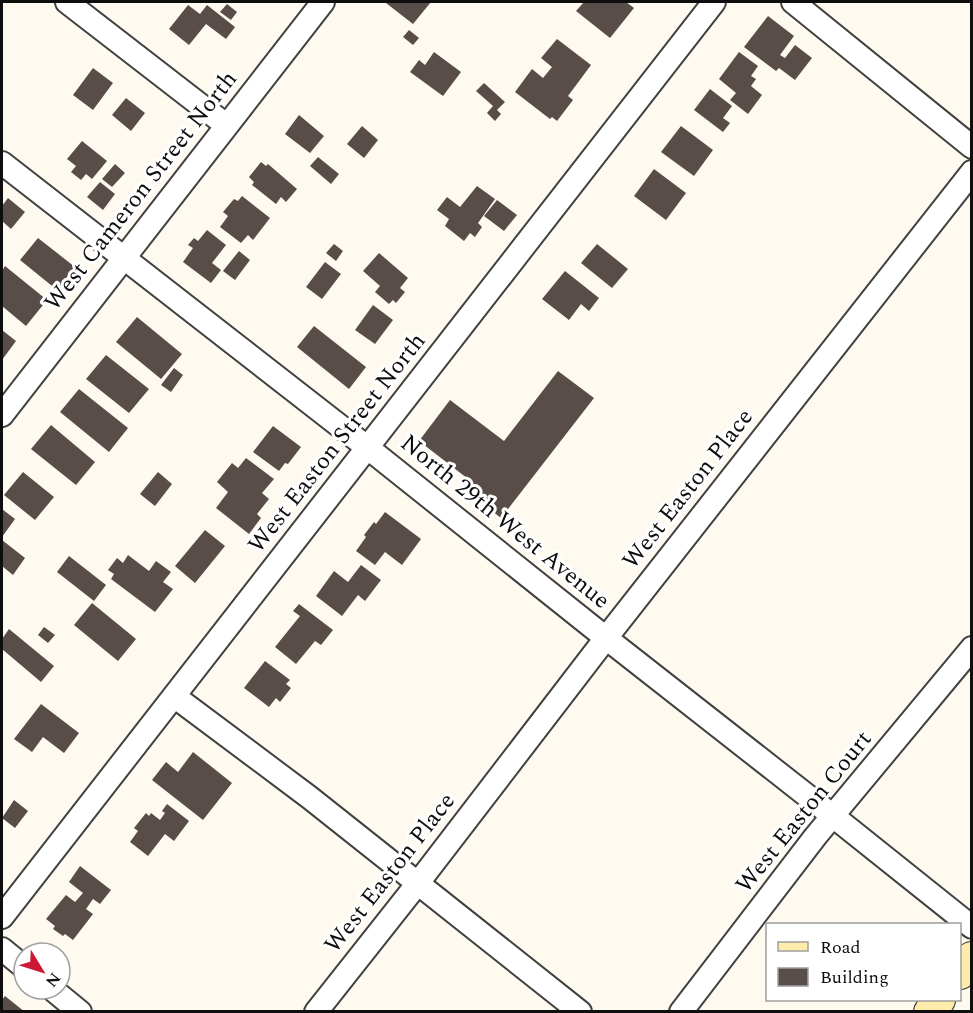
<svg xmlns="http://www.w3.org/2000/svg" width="973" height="1013" viewBox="0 0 973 1013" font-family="Spectral,serif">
  <rect width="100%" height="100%" fill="#fffaef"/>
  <path fill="#584d49" d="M387,2h44l-18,22 -27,-21z
    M584,2h42l8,6 -24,30 -34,-27z
    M227,4l10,8 -6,8 -11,-8z
    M188,5l12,9 7,-9 28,22 -9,12 -20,-15 -17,21 -20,-16z
    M768,16l26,20 -14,19 5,3 10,-13 17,13 -17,22 -16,-12 -3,3 -32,-24z
    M409,30l10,8 -6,7 -10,-8z
    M557,39l34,26 -23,31 5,4 -16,21 -5,-4 -2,2 -35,-27 17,-23 11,9 9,-11 -11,-9z
    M434,52l27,20 -18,24 -33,-24 9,-12 6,5z
    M739,52l19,14 -7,10 5,3 -5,7 11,9 -14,19 -18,-14 6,-7 -17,-14z
    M93,68l20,15 -20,27 -20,-15z
    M484,83l21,19 -8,8 4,4 -6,7 -8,-8 6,-7 -17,-15z
    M710,89l22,17 -9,12 7,5 -7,9 -29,-22z
    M126,98l19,15 -14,18 -19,-16z
    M299,115l25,21 -14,17 -25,-19z
    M362,126l16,14 -14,18 -17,-14z
    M681,126l32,24 -19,26 -33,-24z
    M82,141l25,20 -15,18 -6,-5 -5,6 -10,-8 5,-6 -9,-7z
    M318,157l21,17 -8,10 -21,-18z
    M261,162l5,4 2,-2 29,25 -11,13 -5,-5 -5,7 -24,-19 2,-3 -5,-5z
    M115,164l10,9 -13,14 -10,-8z
    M654,169l32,24 -20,27 -32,-24z
    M100,182l15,12 -12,16 -16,-13z
    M477,186l18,13 -17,24 4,4 -7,10 -5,-4 -6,8 -19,-15 4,-7 -12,-9 10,-13 13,10z
    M242,196l28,22 -17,22 -5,-5 -7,8 -21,-16 8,-11 -5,-4 11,-13 4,2z
    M8,198l17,14 -14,17 -9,-8v-15z
    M497,200l20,15 -13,16 -20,-15z
    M207,230l19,15 -14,18 9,7 -10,13 -28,-21 10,-14 -5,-3 6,-7 4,3z
    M38,238l37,29 -18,23 -37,-30z
    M334,244l9,7 -7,10 -10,-8z
    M597,244l31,25 -16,19 -31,-25z
    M239,251l11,9 -15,20 -12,-9z
    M379,253l29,25 -8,10 5,4 -9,11 -3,-3 -4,4 -14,-12 5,-6 -17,-15z
    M325,262l16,12 -19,25 -16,-12z
    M5,266l42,34 -21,26 -24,-20v-35z
    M565,271l34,27 -10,13 -8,-7 -12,16 -27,-21z
    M373,305l20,15 -18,24 -20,-14z
    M137,317l45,37 -21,25 -45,-37z
    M314,326l52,41 -17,22 -52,-42z
    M2,330l14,11 -14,19z
    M106,355l43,34 -20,24 -43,-34z
    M174,368l9,7 -12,17 -10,-7z
    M558,371l36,27 -93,120 -36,-28 7,-8 -53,-41 31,-41 54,41z
    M79,389l49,39 -19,24 -49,-40z
    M51,425l44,37 -19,23 -45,-36z
    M273,426l28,21 -13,17 -3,-1 -6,8 -26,-19z
    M246,458l28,21 -12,14 7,6 -12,15 4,4 -12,16 -33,-26 12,-16 -11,-10 15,-19 6,5z
    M23,472l31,25 -19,23 -31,-25z
    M158,472l14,12 -17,22 -15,-12z
    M2,509l13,10 -13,18z
    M385,512l36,27 -19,26 -17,-13 -10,13 -19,-14 10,-14 -2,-2 10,-13 2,2z
    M205,530l20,16 -30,37 -20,-17z
    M2,540l23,18 -12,17 -11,-9z
    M128,555l21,16 7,-10 15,11 -8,10 10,7 -18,23 -44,-33 3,-5 -6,-4 9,-12 6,5z
    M69,556l37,29 -12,16 -37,-29z
    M361,565l20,15 -16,21 -7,-6 -16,21 -26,-20 18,-25 14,11z
    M92,603l44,36 -18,22 -44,-36z
    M299,604l34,26 -12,15 -6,-4 -19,23 -21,-17 25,-31 -7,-5z
    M44,627l11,8 -7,8 -10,-8z
    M9,629l45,37 -13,16 -39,-33v-10z
    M265,661l25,19 -4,4 5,4 -11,14 -4,-4 -7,9 -25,-19z
    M41,704l38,29 -15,20 -21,-16 -11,15 -18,-13z
    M193,752l39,31 -29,37 -51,-40 14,-18 12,10z
    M14,800l14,11 -13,17 -13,-10z
    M167,804l22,17 -15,20 -9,-7 -17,22 -18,-14 8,-11 -4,-3 12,-15 3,3 2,-3 9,7 5,-7 -3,-2z
    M80,866l31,24 -11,14 -7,-5 -7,10 7,5 -20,26 -8,-6 -2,2 -10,-7 2,-3 -9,-7 20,-24 9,7 8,-9 -14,-11z
    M5,996l20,16h-23v-12z"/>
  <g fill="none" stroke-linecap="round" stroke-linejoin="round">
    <g stroke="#414141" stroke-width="26">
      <path id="minor" d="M67,2l159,123
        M793,2l179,145
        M2,163l366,285 238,190 227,178 139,111
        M2,415l321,-413
        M174,696l135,101 271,215
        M2,917l712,-915
        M2,949l22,18
        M52,989l28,23
        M316,1012l102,-129 188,-245 366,-466
        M681,1012l134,-175 157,-189"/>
    </g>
    <g stroke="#303030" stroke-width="34">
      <path id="secondary" d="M960,973l12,-15
        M930,1012l9,-12"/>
    </g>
    <use href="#minor" stroke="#fff" stroke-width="22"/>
    <use href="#secondary" stroke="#ffecaa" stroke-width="32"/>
  </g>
  <g text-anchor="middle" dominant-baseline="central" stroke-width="6" stroke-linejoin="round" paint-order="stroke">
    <g font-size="24" fill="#0e0e0e" stroke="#fff">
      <text transform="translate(141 191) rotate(-52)">West Cameron Street North</text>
      <text transform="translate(337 443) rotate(-52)">West Easton Street North</text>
      <text transform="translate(688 489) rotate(-52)">West Easton Place</text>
      <text transform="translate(505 522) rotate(39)">North 29th West Avenue</text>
      <text transform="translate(804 812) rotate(-51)">West Easton Court</text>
      <text transform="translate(390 873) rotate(-52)">West Easton Place</text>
    </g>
  </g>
  <rect width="973" height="1013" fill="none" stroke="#0e0e0e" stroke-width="6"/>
  <rect x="766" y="923" width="195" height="78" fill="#ffffff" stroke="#9f9f9f" stroke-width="1.5"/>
  <rect x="778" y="942" width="30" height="9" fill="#ffecaa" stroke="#9f9f9f" stroke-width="1.5"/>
  <text x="820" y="953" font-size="18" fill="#0e0e0e">Road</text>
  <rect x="778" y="968" width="30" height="18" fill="#584d49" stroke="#9f9f9f" stroke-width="1.5"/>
  <text x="820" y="983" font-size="18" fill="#0e0e0e">Building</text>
  <g transform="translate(42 971) rotate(128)"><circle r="28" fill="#ffffff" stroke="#9f9f9f" stroke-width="1.5"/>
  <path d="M0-4.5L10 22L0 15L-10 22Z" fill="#cb1935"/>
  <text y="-9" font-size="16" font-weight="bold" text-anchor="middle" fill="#0e0e0e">N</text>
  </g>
</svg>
